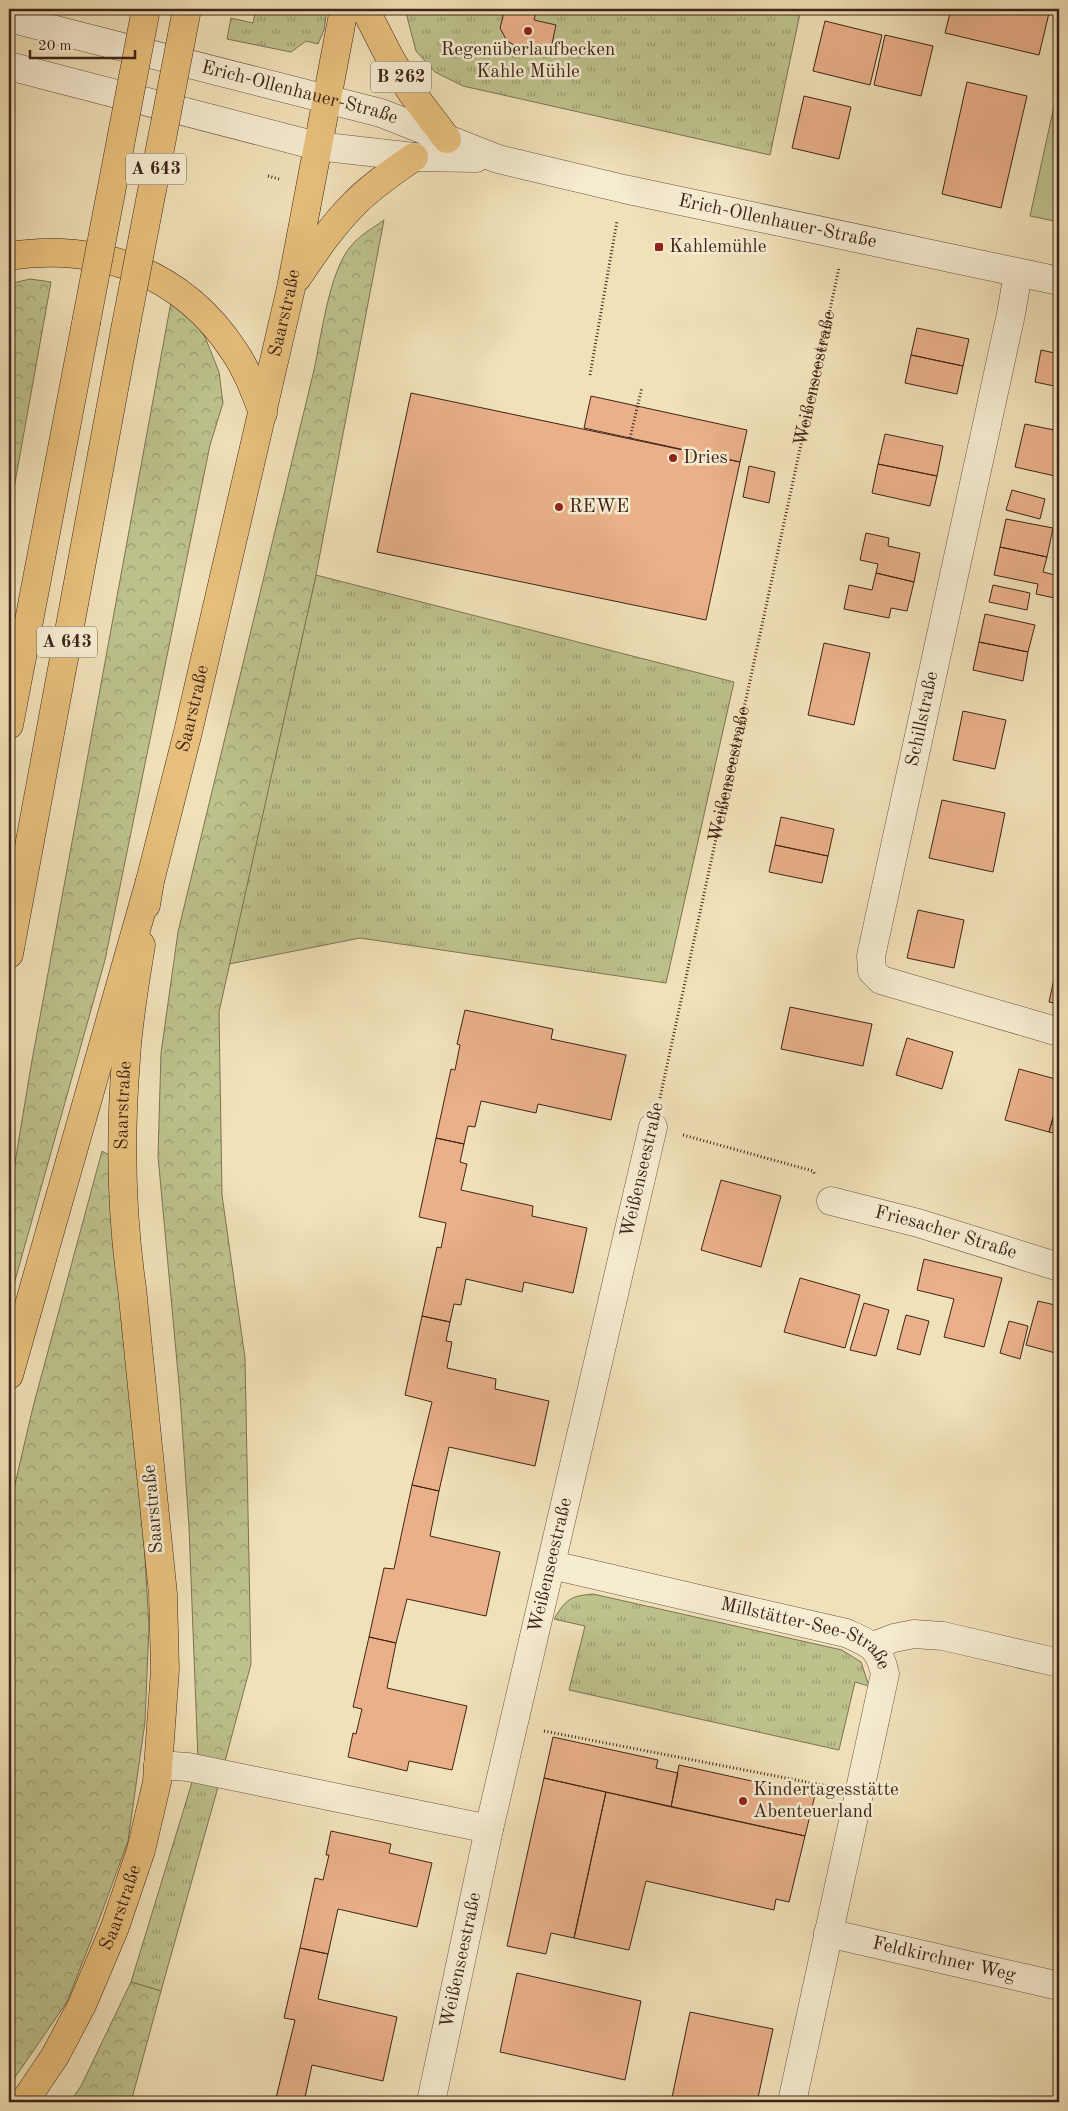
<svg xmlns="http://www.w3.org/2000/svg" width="1068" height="2111" viewBox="0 0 1068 2111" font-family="'Old Standard TT',serif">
  <defs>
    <pattern id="grass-tufts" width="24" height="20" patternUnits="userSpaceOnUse" patternTransform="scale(1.25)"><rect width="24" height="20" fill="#bdc28d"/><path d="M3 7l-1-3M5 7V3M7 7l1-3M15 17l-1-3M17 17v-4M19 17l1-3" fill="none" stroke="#9b9d72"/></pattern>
    <pattern id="forest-crowns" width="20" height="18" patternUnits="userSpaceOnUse" patternTransform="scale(1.25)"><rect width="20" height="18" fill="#bdc28d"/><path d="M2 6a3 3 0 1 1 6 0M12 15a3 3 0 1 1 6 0" fill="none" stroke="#9b9d72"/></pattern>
  </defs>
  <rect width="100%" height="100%" fill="#f1e1b9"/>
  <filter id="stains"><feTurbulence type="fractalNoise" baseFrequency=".004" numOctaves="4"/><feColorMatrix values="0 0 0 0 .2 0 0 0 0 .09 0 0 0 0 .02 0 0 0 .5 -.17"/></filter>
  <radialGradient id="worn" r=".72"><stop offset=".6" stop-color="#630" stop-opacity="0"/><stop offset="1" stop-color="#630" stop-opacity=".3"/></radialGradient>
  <path fill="url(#grass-tufts)" stroke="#7e7354" d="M256,9h71l-3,21 -6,14 -12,-3 -15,11 -64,-13 4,-21 22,5z
    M405,9h396l-31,146 -307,-69 -28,-14 -19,-21z
    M316,575l418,107 -68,301 -306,-45 -131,26z
    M593,1594l249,56 19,12 8,24 -14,-4 -16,68 -270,-60 16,-64 -31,-7c12,-20 16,-23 39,-25z
    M193,1779l25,8 -57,204 -30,-9z"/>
  <path fill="url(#forest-crowns)" stroke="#7e7354" d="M384,220l-68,355 -97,437 3,183 23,163 6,306 -27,101 -26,-5 -9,-233 -9,-132 -22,-239 3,-103 17,-121 136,-562c7,-32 15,-99 37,-124 9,-11 22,-18 33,-26z
    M30,279l21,3 -42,234v-232z
    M171,302l18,14 16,21 14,35 4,31 -13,42 -105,515 -96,342v-103l22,-133z
    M102,1151l7,4 33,354 7,117 -4,96 -17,119 -29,79 -32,82 -58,84v-576l24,-103z
    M131,1982l30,9 -30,111h-61l11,-16z"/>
  <path fill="#bdc28d" stroke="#7e7354" d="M1059,83v139l-29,-6z"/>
  <path fill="#e9b089" stroke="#3f241a" d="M505,9h32l-3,11 22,5 -6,28 -34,-7 -9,-5 -7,-13z
    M951,9h99l-11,46 -94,-22z
    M825,21l57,14 -12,50 -57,-14z
    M885,35l48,11 -12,50 -47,-11z
    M967,82l60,14 -26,112 -59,-14z
    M804,96l47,11 -12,52 -47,-11z
    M917,328l52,11 -6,27 -52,-11z
    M1041,350l18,4v33l-24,-5z
    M911,355l52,11 -6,28 -52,-11z
    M411,393l329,69 -34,158 -329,-68z
    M591,396l156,34 -7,32 -156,-34z
    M1025,424l34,7v23l-4,22 -40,-9z
    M885,434l58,12 -6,30 -59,-12z
    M878,464l59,12 -7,30 -58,-13z
    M749,466l26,6 -6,31 -26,-6z
    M1012,490l33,9 -5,20 -34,-9z
    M1006,519l47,9 -6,29 -47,-10z
    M866,533l23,5 -1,8 32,7 -6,29 -38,-9 2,-9 -18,-4z
    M1000,547l47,10 -4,15 16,4v23l-23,-5 2,-10 -44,-9z
    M876,573l38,9 -7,29 -16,-3 -2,10 -45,-9 5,-24 23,5z
    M993,585l37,8 -3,17 -38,-8z
    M985,614l50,11 -7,27 -49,-10z
    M979,642l49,10 -5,29 -50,-11z
    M824,643l46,10 -16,72 -46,-10z
    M963,711l43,9 -11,49 -42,-9z
    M942,800l63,13 -12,59 -64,-14z
    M781,817l53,12 -6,27 -53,-11z
    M775,845l53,11 -6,27 -53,-11z
    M918,910l46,10 -10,48 -47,-10z
    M1057,965l2,1v38l-10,-2z
    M790,1007l82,17 -9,42 -82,-17z
    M465,1010l88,19 -2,10 75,16 -15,65 -73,-16 -2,9 -55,-12 -6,26 -7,-1 -4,18 -28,-6 15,-69 4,1 5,-25 -3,-1z
    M907,1038l46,14 -11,37 -46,-14z
    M1019,1069l40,11v16l-10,36 -44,-12z
    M1059,1096v38l-10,-2z
    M436,1138l28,6 -4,18 7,2 -6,26 72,16 -1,10 55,12 -14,65 -49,-11 -2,10 -56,-13 -5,26 -7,-1 -4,18 -28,-6 15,-69 4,1 5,-25 -27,-6z
    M721,1180l60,16 -20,71 -60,-17z
    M924,1259l78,19 -18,69 -40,-10 10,-38 -37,-9z
    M800,1278l60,17 -15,53 -61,-16z
    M1038,1301l21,5v48l-33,-9z
    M864,1303l25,7 -13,46 -26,-6z
    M906,1315l23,6 -9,34 -23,-6z
    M422,1316l28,6 -4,19 6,1 -5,26 49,11 -1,10 54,12 -14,65 -86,-19 -10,44 -27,-6 20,-83 -27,-7z
    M1009,1321l19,5 -8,33 -20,-6z
    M412,1485l27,6 -9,45 70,16 -14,64 -79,-17 -11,44 -27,-6 15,-69 10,1z
    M369,1637l27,6 -9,45 80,18 -15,64 -43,-9 -2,10 -59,-14 5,-24 3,1 6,-25 -9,-2z
    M553,1737l105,23 -2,8 22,5 -7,34 -127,-29z
    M679,1765l136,30 -10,41 -134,-29z
    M544,1778l62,14 -32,146 -23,-5 -5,21 -39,-8z
    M606,1792l199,44 -16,66 -13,-3 -2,11 -128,-29 -17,69 -55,-12z
    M331,1831l60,13 -2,9 43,10 -15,64 -79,-18 -10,45 -28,-6 15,-70 8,2 6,-25h-3z
    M300,1948l28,6 -10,45 79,18 -14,64 -71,-16 -8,37h-29l20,-82 -11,-2z
    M517,1973l124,28 -16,79 -125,-28z
    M690,2012l83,17 -16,73h-86z"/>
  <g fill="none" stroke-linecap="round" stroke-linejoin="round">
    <g stroke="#6c5342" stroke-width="29">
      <g id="minor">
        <path id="s2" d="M9,18l372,95 117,46 126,30 435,92"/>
        <path d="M9,66l308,80 97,11 62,1"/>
        <path d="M1018,273l-7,41 -140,642 1,15 9,9 178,52"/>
        <path id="s3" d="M831,1201l87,22 141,44"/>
        <path id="s4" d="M552,1565l294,68c24,11 33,13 39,41l-93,428"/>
        <path d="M873,1646l21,-8 20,-4 29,2 116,27"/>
        <path d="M158,1765l30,2 301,62"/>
        <path id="s5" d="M828,1933l231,53"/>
        <path id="s6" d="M431,2102l58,-273 164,-702"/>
      </g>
    </g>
    <g stroke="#3f241a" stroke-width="29">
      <g id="major">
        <path d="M365,9l26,51 21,33 35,46"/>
        <path d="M9,256c90,-14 174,17 225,95 13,19 21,41 29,62"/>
        <path d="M297,278c17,-25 34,-51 56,-73 18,-19 40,-33 61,-48"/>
        <path id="s7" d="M146,905l4,-24 38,-149 103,-444 53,-279"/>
        <path id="s8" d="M24,2102l31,-46 27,-51 33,-78 26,-77 16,-68 8,-112 -2,-76 -31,-306c-11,-75 -12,-153 -6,-229 2,-38 9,-76 15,-114"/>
      </g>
    </g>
    <g stroke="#3f241a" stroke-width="29">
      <path id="highway" d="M9,725l77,-402
        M9,954l116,-624
        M9,1375l141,-494"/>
    </g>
    <g stroke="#3f241a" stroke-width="3" stroke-dasharray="1 2.5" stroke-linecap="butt">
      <path d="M268,176l11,3"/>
      <path d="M590,375l27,-154"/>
      <path d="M630,438l12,-51"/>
      <path id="s1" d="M660,1098l179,-830"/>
      <path d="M683,1135l130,36 2,4"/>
      <path d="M544,1731l283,55"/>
    </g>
    <use href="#minor" stroke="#f6ecd2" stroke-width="28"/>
    <use href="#major" stroke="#e8c07c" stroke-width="28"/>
    <use href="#highway" stroke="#e8c07c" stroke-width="28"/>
    <g stroke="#3f241a" stroke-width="29" stroke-linecap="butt">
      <path id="highway-bridge" d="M86,323l60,-314
        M125,330l62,-321"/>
    </g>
    <use href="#highway-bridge" stroke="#e8c07c" stroke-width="28"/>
  </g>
  <g fill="#8f2418" stroke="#f6ecd2" stroke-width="2">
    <circle cx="528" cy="31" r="5"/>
    <rect x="654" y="242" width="10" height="10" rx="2.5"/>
    <circle cx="673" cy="458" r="5"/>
    <circle cx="559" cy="507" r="5"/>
    <circle cx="743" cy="1801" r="5"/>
  </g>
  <g text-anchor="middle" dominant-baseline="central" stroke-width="5" stroke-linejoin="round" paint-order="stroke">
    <g fill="#f6ecd2" stroke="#766051" stroke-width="1">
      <rect x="371" y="61.5" width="60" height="31" rx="4"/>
      <rect x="126" y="153.5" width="60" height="31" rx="4"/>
      <rect x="37" y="626.5" width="60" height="31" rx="4"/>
    </g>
    <g font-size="18" font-weight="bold" fill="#3f241a">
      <text x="401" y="77">B 262</text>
      <text x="156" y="169">A 643</text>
      <text x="67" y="642">A 643</text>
    </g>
    <g font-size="19" fill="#3f241a" stroke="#f6ecd2" text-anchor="start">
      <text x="528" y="50" text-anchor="middle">Regenüberlaufbecken<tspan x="528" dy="22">Kahle Mühle</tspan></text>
      <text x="669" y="247">Kahlemühle</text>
      <text x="683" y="458">Dries</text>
      <text x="569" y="507">REWE</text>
      <text x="753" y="1790">Kindertagesstätte<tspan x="753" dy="22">Abenteuerland</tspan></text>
    </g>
    <g font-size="19" fill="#3f241a" stroke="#f6ecd2">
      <text stroke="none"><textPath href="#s2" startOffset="300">Erich-Ollenhauer-Straße</textPath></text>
      <text stroke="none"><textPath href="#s2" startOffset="796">Erich-Ollenhauer-Straße</textPath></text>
      <text stroke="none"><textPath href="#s7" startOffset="608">Saarstraße</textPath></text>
      <text stroke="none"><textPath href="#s1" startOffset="736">Weißenseestraße</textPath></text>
      <text stroke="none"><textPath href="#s7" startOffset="202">Saarstraße</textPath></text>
      <text transform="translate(923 719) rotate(-78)">Schillstraße</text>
      <text stroke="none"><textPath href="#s1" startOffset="331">Weißenseestraße</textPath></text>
      <text stroke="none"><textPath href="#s8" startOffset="1028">Saarstraße</textPath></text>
      <text transform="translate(643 1170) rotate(-77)">Weißenseestraße</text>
      <text stroke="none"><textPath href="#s3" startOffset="119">Friesacher Straße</textPath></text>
      <text transform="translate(154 1509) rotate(-95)">Saarstraße</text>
      <text stroke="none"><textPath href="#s6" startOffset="550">Weißenseestraße</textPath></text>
      <text stroke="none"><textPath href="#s4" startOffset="265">Millstätter-See-Straße</textPath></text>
      <text stroke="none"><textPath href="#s8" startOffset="218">Saarstraße</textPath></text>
      <text stroke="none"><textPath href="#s6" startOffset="145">Weißenseestraße</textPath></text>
      <text stroke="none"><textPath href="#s5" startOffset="119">Feldkirchner Weg</textPath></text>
    </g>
  </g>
  <rect width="1068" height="2111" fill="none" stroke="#f1e1b9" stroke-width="30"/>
  <rect x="10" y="10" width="1048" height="2091" fill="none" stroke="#3f241a" stroke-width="2.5"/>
  <rect x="15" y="15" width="1038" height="2081" fill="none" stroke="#3f241a"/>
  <path d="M30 50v8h105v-8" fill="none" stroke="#3f241a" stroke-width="2.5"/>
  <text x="38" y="50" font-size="15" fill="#3f241a" stroke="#f6ecd2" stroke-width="4" paint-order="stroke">20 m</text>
  <rect width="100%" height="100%" filter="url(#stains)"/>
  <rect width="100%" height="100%" fill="url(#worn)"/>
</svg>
